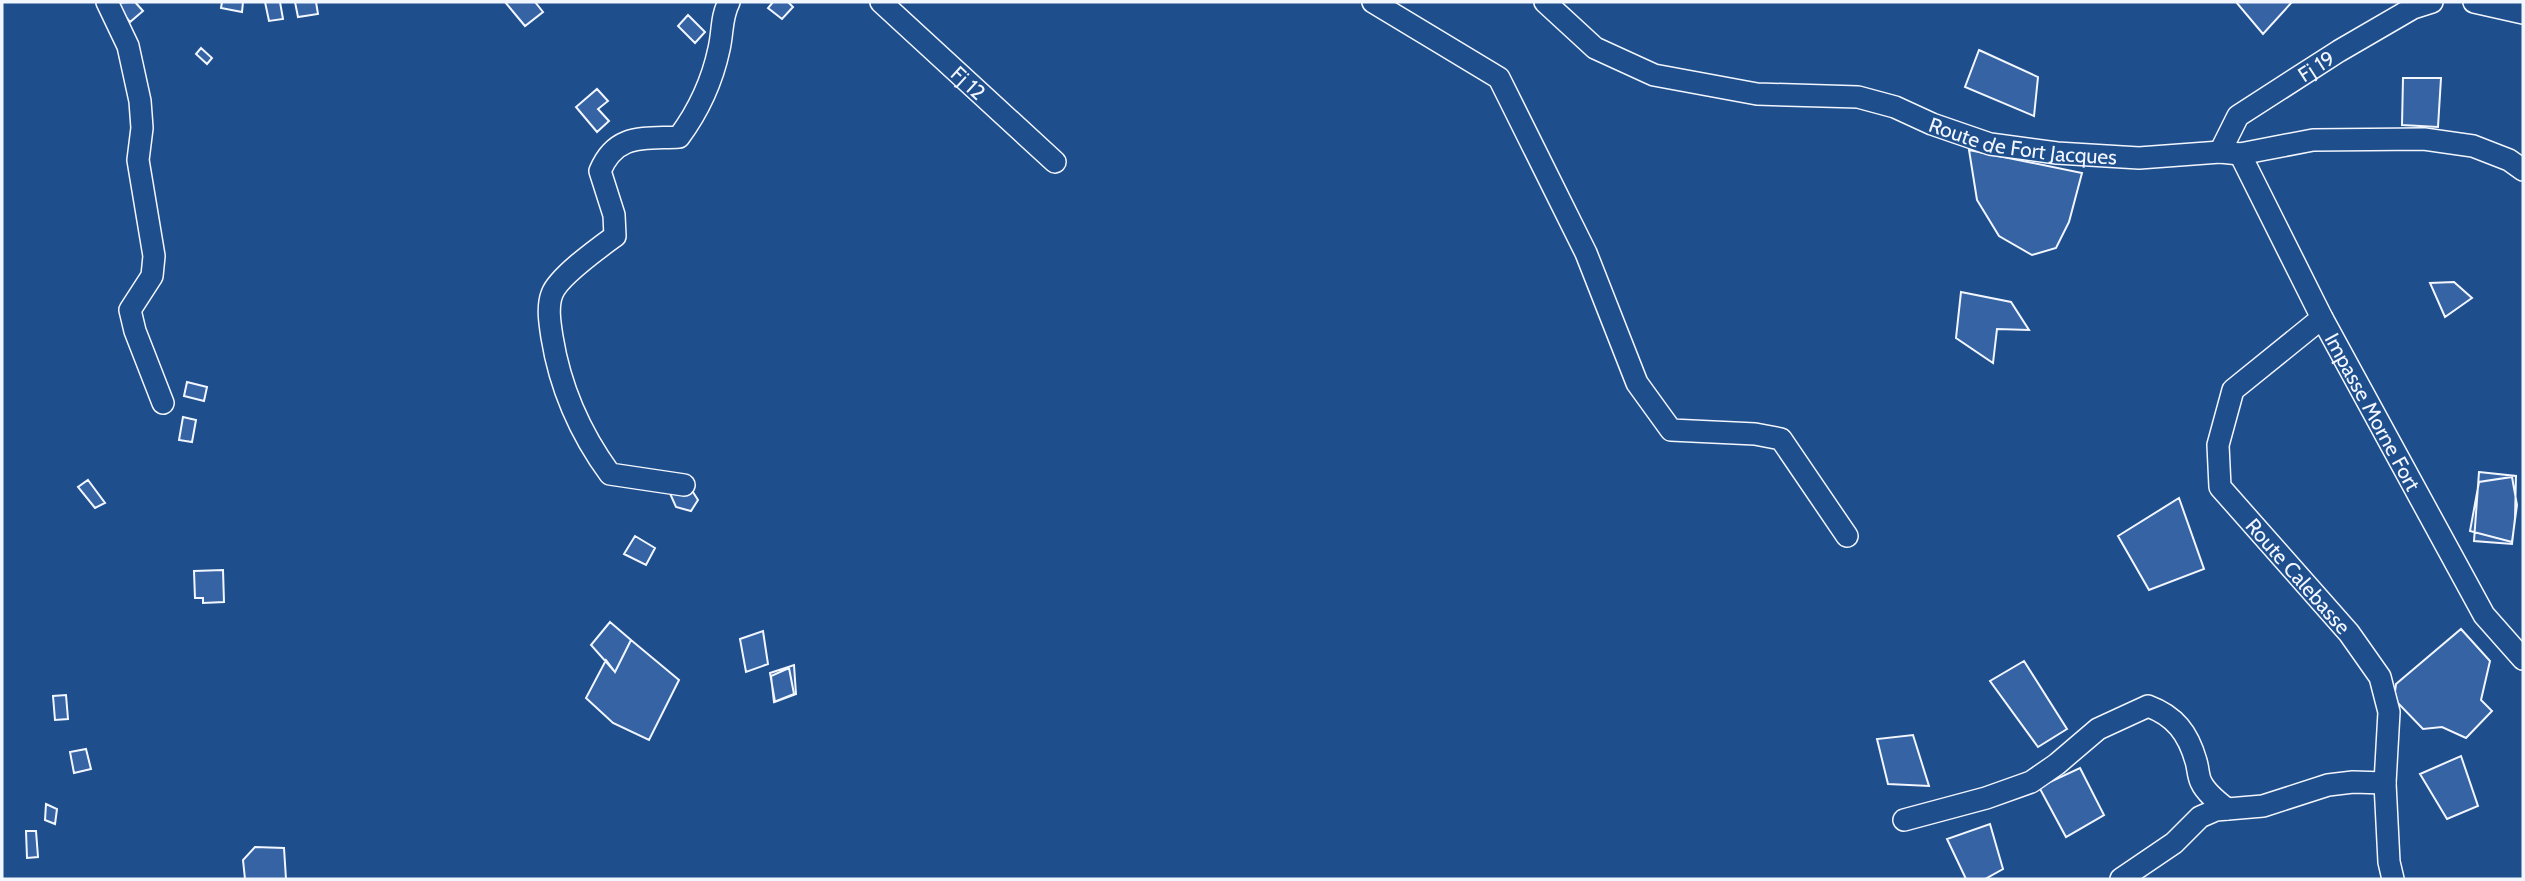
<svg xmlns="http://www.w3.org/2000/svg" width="2525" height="881" viewBox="0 0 2525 881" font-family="Cabin,sans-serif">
  <rect width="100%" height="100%" fill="#1f4e8c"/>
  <path fill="#3563a3" stroke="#f2f6ff" stroke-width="2" d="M135,2l8,9 -13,11 -16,-19z
    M222,2h21l-1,10 -21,-4z
    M265,2h15l3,17 -14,2z
    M295,2h21l2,12 -20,3z
    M505,2h30l8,10 -18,14z
    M773,2h15l5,5 -11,12 -14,-11z
    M2236,2h56l-29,32z
    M688,15l17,17 -10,11 -17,-17z
    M201,48l11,10 -5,6 -11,-10z
    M1979,50l59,27 -4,39 -69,-29z
    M2403,78h38l-3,49 -36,-2z
    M597,89l11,12 -10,8 11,12 -12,11 -21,-25z
    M1969,150l113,23 -13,49 -13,26 -24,7 -33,-19 -22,-36z
    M2454,282l18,16 -27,19 -15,-34z
    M1961,292l50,10 18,28 -32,-1 -4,34 -37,-25z
    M187,382l20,5 -3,14 -20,-5z
    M183,417l13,3 -4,22 -13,-2z
    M2479,472l37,4 -1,42 -3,26 -38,-3z
    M2512,477l5,28 -5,37 -42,-11 9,-49z
    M88,480l17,23 -10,5 -17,-21z
    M668,489h23l7,11 -7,11 -15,-4z
    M2179,498l25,71 -55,21 -31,-54z
    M635,536l20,12 -9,17 -22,-11z
    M223,570l1,32 -21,1v-5h-8l-1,-27z
    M610,622l21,18 -16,32 -24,-27z
    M2461,629l29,32 -9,39 11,11 -26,27 -24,-11 -19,2 -29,-30 2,-15z
    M763,631l5,33 -22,8 -6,-33z
    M631,640l48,40 -30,60 -36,-17 -27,-25 20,-38 9,12z
    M2024,661l43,68 -29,18 -48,-66z
    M794,665l2,29 -21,8 -5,-29z
    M789,668l5,26 -20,8 -3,-26z
    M66,695l2,24 -13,1 -2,-24z
    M1913,735l16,51 -41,-2 -11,-45z
    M86,749l5,20 -17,4 -4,-21z
    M2461,756l17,50 -31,13 -27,-45z
    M2080,768l24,47 -38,22 -27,-50z
    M46,804l11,5 -2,15 -10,-4z
    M1990,824l13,45 -18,10h-19l-19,-40z
    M26,831h10l2,26 -11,1z
    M255,847l29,1 2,31h-41l-2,-19z"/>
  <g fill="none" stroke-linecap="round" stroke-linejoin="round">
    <g stroke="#f2f6ff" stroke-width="24">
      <g id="minor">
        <path d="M107,2l21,44 12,55 2,27 -4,32 16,96 -2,20 -22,34 5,21 28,72"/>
        <path id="s1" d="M881,2l174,160"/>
        <path d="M1373,2l126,76 87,175 51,130 34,47 84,4 26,5 66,97"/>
        <path id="s2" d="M1545,2l50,46 59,27 103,19 101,3 37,10 37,17 58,20 67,9 82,5 81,-6 20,2 73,-14 111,-1 49,7 36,14 14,10"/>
        <path d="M2474,2l49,11"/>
        <path id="s3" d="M2220,152l18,-36 101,-65 74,-43 19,-6"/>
        <path id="s4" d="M2240,154l82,164 162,297 39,44"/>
        <path id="s5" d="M2322,318l-89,72 -15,55 2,42 129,146 31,44 9,35 -4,71 4,79 4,17"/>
        <path d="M684,485l-74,-11c-30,-41 -50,-87 -58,-137 -2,-13 -5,-30 0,-43 6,-17 48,-47 63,-58l-1,-21 -14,-44c16,-38 43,-32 79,-34 20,-27 33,-55 40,-88 4,-17 2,-32 10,-47"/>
        <path d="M1904,820l82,-22 45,-16 26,-18 41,-35 50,-23c27,10 40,27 48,55 2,6 2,15 5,21 5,11 17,20 26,27"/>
        <path d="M2121,879l53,-36 26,-26 16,-7 47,-4 65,-21 25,-3 32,1"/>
      </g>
    </g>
    <use href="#minor" stroke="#1f4e8c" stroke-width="21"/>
  </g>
  <g text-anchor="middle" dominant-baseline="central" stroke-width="5" stroke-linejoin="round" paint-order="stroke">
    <g font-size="21" fill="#f2f6ff" stroke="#1f4e8c">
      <text stroke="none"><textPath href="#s3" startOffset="133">Fj 19</textPath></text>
      <text stroke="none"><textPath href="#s1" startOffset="119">Fj 12</textPath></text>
      <text stroke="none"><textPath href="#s2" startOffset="511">Route de Fort Jacques</textPath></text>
      <text stroke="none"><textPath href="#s4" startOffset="290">Impasse Morne Fort</textPath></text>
      <text stroke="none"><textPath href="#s5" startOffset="332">Route Calebasse</textPath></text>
    </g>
  </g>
  <rect width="2525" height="881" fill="none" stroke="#f2f6ff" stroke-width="7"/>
</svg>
